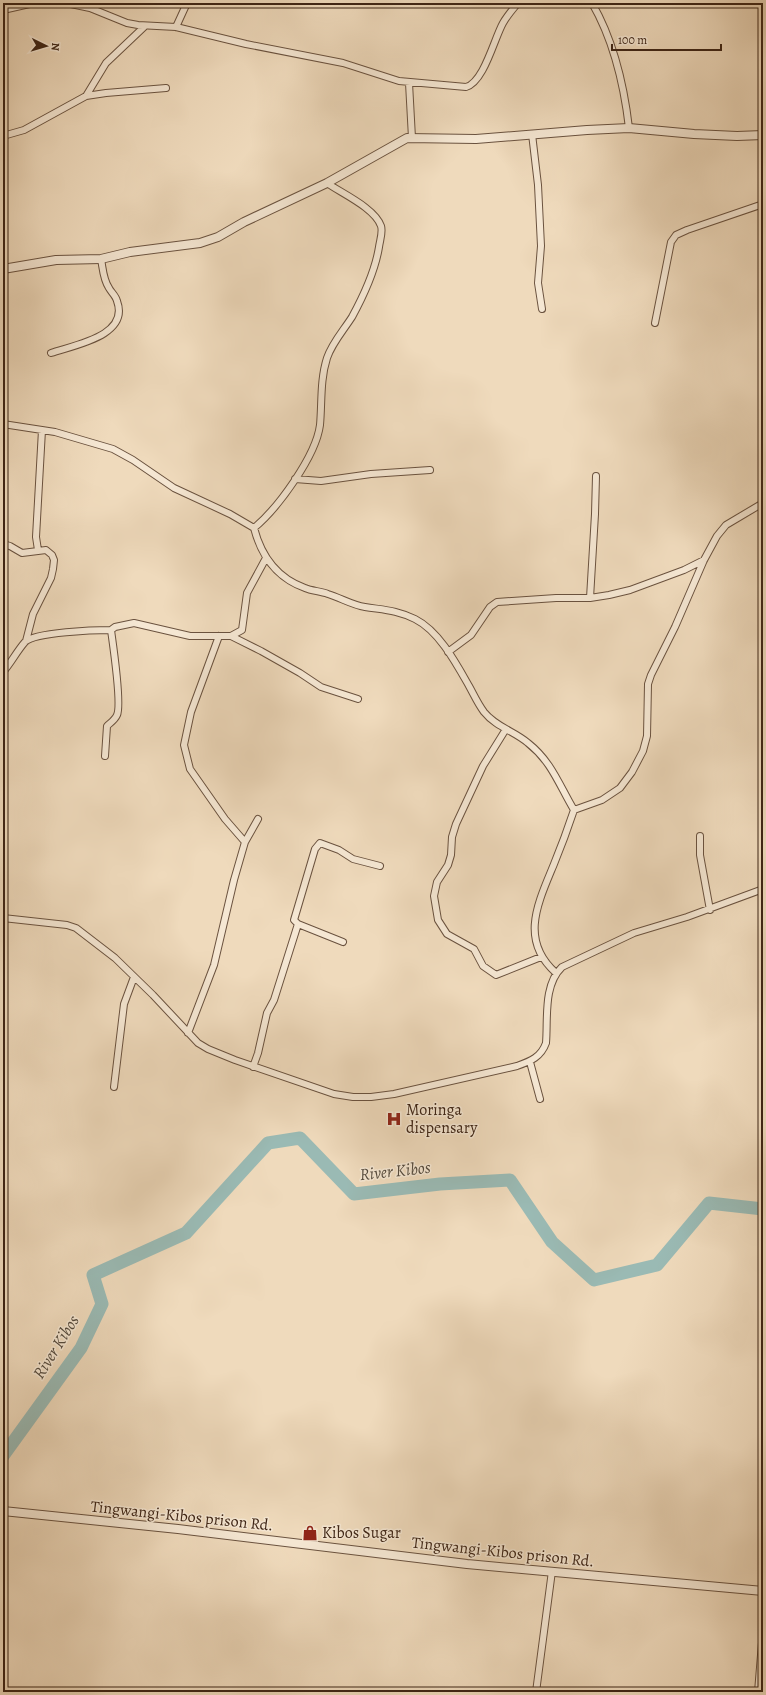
<svg xmlns="http://www.w3.org/2000/svg" width="766" height="1695" viewBox="0 0 766 1695" font-family="Alegreya,serif">
  <rect width="100%" height="100%" fill="#efdabc"/>
  <filter id="stains"><feTurbulence type="fractalNoise" baseFrequency=".005" numOctaves="4"/><feColorMatrix values="0 0 0 0 .2 0 0 0 0 .09 0 0 0 0 .02 0 0 0 .5 -.17"/></filter>
  <radialGradient id="worn" r=".72"><stop offset=".6" stop-color="#630" stop-opacity="0"/><stop offset="1" stop-color="#630" stop-opacity=".3"/></radialGradient>
  <g fill="none" stroke-linecap="round" stroke-linejoin="round">
    <path stroke="#9abab4" stroke-width="13" d="M3,1456l78,-108 21,-44 -9,-29 93,-42 82,-90 32,-5 54,56 86,-10 70,-4 42,62 42,38 63,-15 52,-62 54,6"/>
    <g stroke="#6a523f" stroke-width="8">
      <path id="minor" d="M66,3l24,5 37,15 11,2 38,2 70,17 97,19 56,18 67,6c18,-5 28,-48 37,-64 4,-7 9,-13 15,-20
        M592,3c22,38 32,82 37,125
        M3,10l31,-7
        M176,27l11,-24
        M409,83l3,55
        M86,96l20,-33 39,-37
        M532,134l6,51 3,61 -3,37 4,26
        M3,136l21,-6 62,-34 20,-3 60,-5
        M655,323l16,-81 5,-7 11,-5 76,-26
        M51,353c23,-8 79,-17 66,-52 -1,-5 -6,-9 -8,-13 -6,-9 -6,-19 -8,-29
        M3,424l52,8 58,17 20,11 41,28 56,26 24,14c7,27 23,50 51,60 7,3 15,3 23,6 13,4 24,11 37,13 19,3 32,3 50,12 24,12 41,44 54,67 5,9 9,18 15,26 12,15 30,19 44,31 24,19 31,42 46,67
        M295,479l26,2 50,-7 59,-4
        M254,528c24,-20 62,-72 66,-103 2,-22 0,-45 7,-67 5,-15 16,-27 25,-41 12,-22 23,-45 27,-70 1,-7 4,-15 2,-21 -6,-18 -40,-33 -54,-43
        M3,544l7,2 12,7 24,-3 6,5 2,5 -1,9 -2,9 -18,36 -7,27
        M38,550l-2,-13 6,-107
        M590,598l5,-84 1,-38
        M219,636l-28,76 -7,33 6,24 35,50 20,23
        M231,636l30,15 39,22 21,14 37,12
        M448,652l23,-17 19,-28 7,-5 59,-4h34l19,-3 21,-5 54,-20 20,-10
        M3,672c8,-9 14,-21 22,-30 10,-10 71,-12 86,-12l4,-3 19,-4 56,13h41l11,-6 5,-37 19,-35
        M506,729l-23,37 -27,58 -4,13 -1,18 -3,10 -11,17 -3,14 4,24 9,14 27,15 9,17 13,9 45,-18
        M105,756l2,-30c3,-3 8,-6 10,-11 5,-11 -4,-70 -6,-85
        M700,836v19l10,55
        M3,918l64,7 9,3 39,30 38,37 45,48 10,6 27,11 99,34 19,3h18l23,-3 123,-28c14,-5 24,-9 29,-23 2,-24 -3,-58 16,-76l72,-34 53,-16 76,-28
        M343,942l-45,-18 -4,-4 21,-71 5,-6 19,7 14,9 27,7
        M556,973c-37,-33 -18,-70 -2,-109 7,-17 14,-36 20,-54l28,-10 18,-12 12,-16 11,-21 4,-15 1,-52 3,-9 24,-48 29,-67 13,-24 9,-11 37,-22
        M188,1033l26,-68 20,-85 11,-38 13,-23
        M530,1062l10,37
        M253,1067l5,-14 9,-40 7,-13 24,-76
        M114,1087l10,-83 10,-27
        M536,1692l16,-121
        M758,1692l5,-62"/>
    </g>
    <g stroke="#6a523f" stroke-width="10">
      <path id="tertiary" d="M3,269l53,-9 45,-1 29,-7 70,-9 18,-6 26,-15 83,-39 80,-45 69,1 111,-9 42,-2 65,6 43,2 26,-1
        M3,1511l175,18 289,35 296,27"/>
    </g>
    <use href="#minor" stroke="#f5e7d3" stroke-width="6"/>
    <use href="#tertiary" stroke="#f5e7d3" stroke-width="8"/>
  </g>
  <defs>
    <g id="hospital-bare" transform="scale(1.2)"><path d="M-5-5h3v3.5h4V-5h3V5h-3V1.5h-4V5h-3Z" fill="#8f2418" stroke="#f5e7d3" stroke-width="2.5" paint-order="stroke"/></g>
    <g id="shop-bare" transform="scale(1.2)"><path d="M-5-2.5h2.3a2.7 3.5 0 0 1 5.4 0H5L5.5 6h-11ZM-1.5-2.5h3a1.5 2.3 0 0 0-3 0Z" fill="#8f2418" stroke="#f5e7d3" stroke-width="2.5" paint-order="stroke"/></g>
  </defs>
  <g fill-rule="evenodd">
    <use href="#hospital-bare" x="394" y="1119"/>
    <use href="#shop-bare" x="310" y="1533"/>
  </g>
  <g text-anchor="middle" dominant-baseline="central" stroke-width="3" stroke-linejoin="round" paint-order="stroke">
    <g font-size="16" fill="#3d2415" stroke="#f5e7d3" text-anchor="start">
      <text x="406" y="1110">Moringa<tspan x="406" dy="18">dispensary</tspan></text>
      <text x="322" y="1533">Kibos Sugar</text>
    </g>
    <g font-size="16" fill="#3d2415" stroke="#f5e7d3">
      <text transform="translate(182 1516) rotate(6)">Tingwangi-Kibos prison Rd.</text>
      <text transform="translate(503 1552) rotate(6)">Tingwangi-Kibos prison Rd.</text>
    </g>
    <g font-size="17" font-style="italic" fill="#544a3d" stroke="#f5e7d3">
      <text transform="translate(395 1171) rotate(-6)">River Kibos</text>
      <text transform="translate(56 1347) rotate(-58)">River Kibos</text>
    </g>
  </g>
  <rect width="766" height="1695" fill="none" stroke="#efdabc" stroke-width="16"/>
  <rect x="4" y="4" width="758" height="1687" fill="none" stroke="#3d2415" stroke-width="2"/>
  <rect x="8" y="8" width="750" height="1679" fill="none" stroke="#3d2415"/>
  <g transform="translate(46 46) rotate(95)" stroke="#f5e7d3" stroke-width="3" paint-order="stroke">
  <path d="M0-3L7 15L0 10L-7 15Z" fill="#3d2415"/>
  <text y="-6" font-size="11" font-weight="bold" text-anchor="middle" fill="#3d2415">N</text>
  </g>
  <path d="M612 44v6h109v-6" fill="none" stroke="#3d2415" stroke-width="2"/>
  <text x="618" y="44" font-size="12" fill="#3d2415" stroke="#f5e7d3" stroke-width="3" paint-order="stroke">100 m</text>
  <rect width="100%" height="100%" filter="url(#stains)"/>
  <rect width="100%" height="100%" fill="url(#worn)"/>
</svg>
